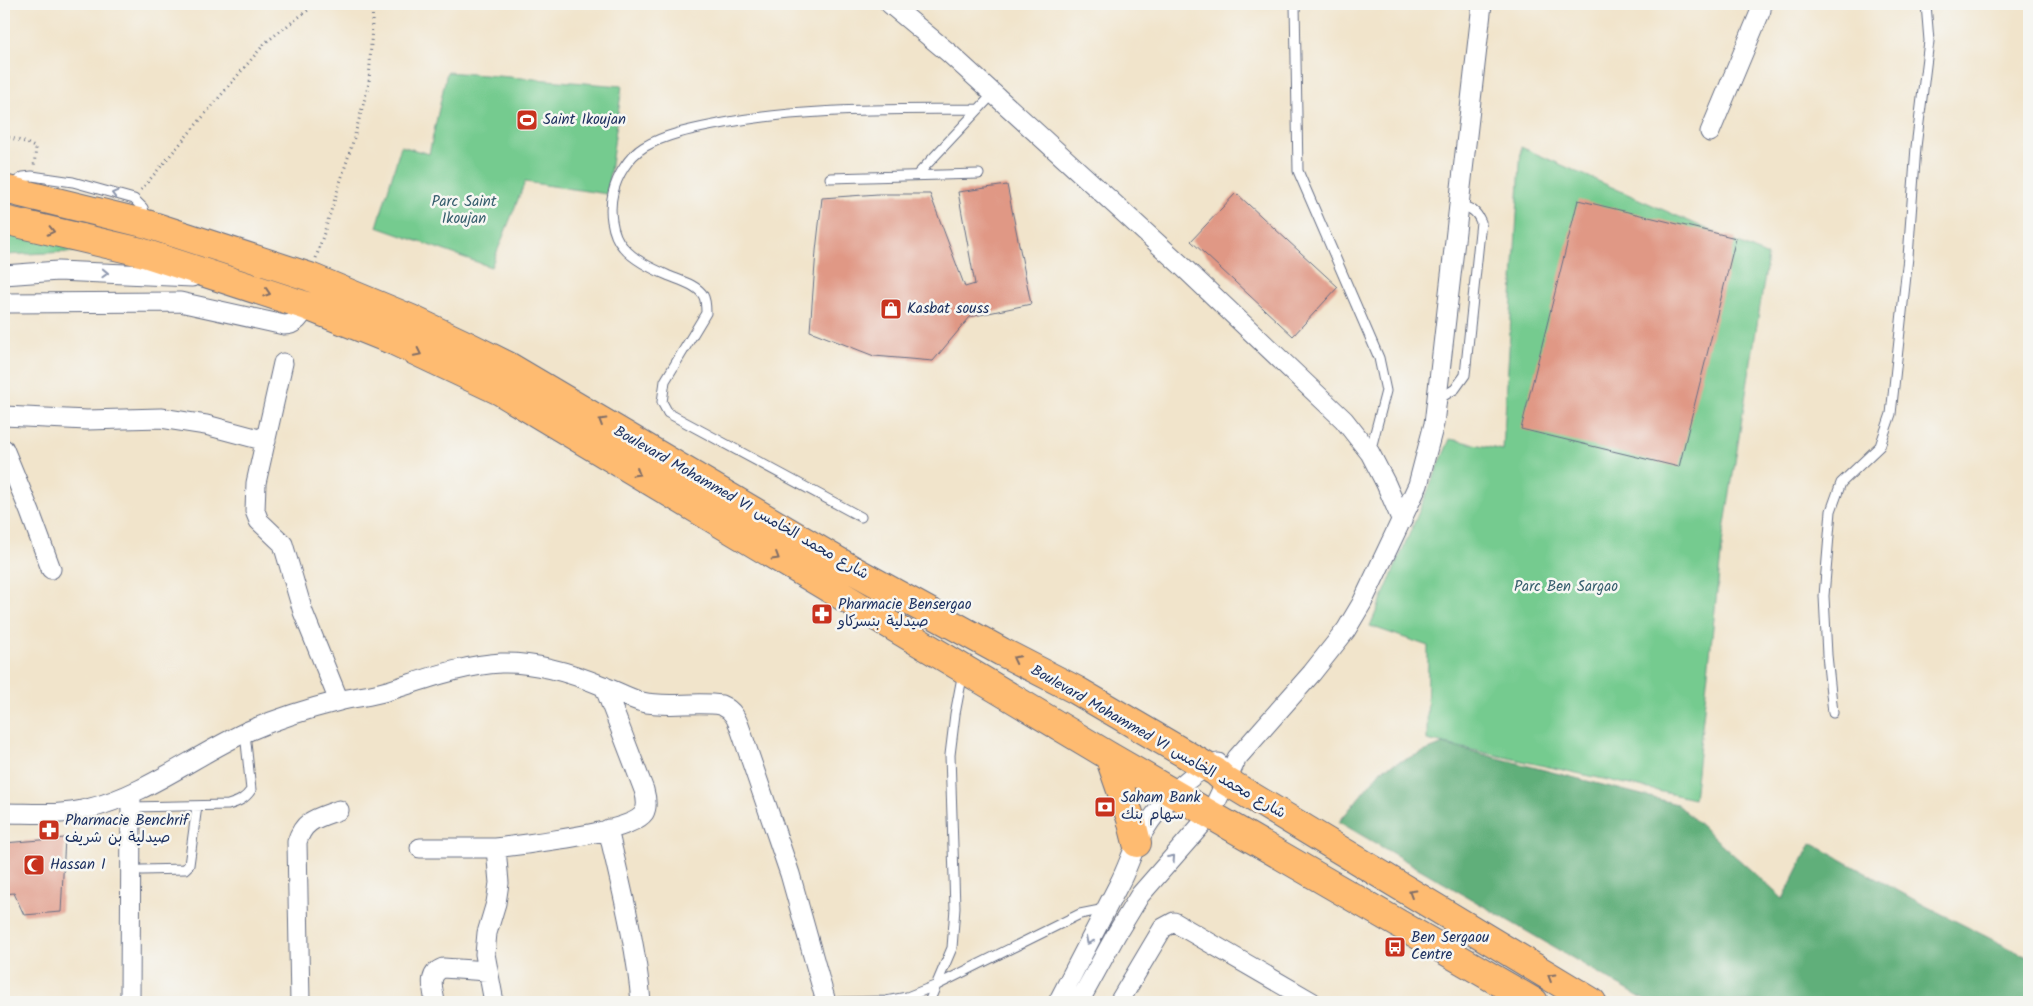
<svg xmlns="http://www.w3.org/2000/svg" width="2033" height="1006" viewBox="0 0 2033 1006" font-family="Kalam,'Playpen Sans Arabic',sans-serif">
  <rect width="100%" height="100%" fill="#f6f6f2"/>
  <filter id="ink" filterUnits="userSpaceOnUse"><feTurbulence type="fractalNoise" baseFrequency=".02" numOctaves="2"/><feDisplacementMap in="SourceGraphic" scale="10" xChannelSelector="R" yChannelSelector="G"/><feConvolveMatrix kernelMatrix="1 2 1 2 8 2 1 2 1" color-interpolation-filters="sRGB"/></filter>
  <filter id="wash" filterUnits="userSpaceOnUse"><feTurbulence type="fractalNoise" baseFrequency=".0096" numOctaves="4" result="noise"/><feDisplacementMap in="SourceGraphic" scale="20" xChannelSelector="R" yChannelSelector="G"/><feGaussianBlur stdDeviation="1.12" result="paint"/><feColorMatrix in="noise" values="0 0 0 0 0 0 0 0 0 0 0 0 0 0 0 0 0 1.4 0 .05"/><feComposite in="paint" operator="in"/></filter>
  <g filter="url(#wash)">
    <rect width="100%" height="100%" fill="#f1e4cb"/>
    <path fill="#75cb8f" stroke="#487d76" d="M447,72l175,14 -15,108 -82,-12 -34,85 -114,-40 24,-81 28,8z
      M1521,147l247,109 -45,281 -29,262 -267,-59 1,-94 -58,-20 80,-187 53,11z
      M4,231l86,20 -86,4z"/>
    <path fill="#60af7a" stroke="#3e6f6c" d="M1443,744l234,60 106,95 28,-56 115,63 103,52v44h-381l-309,-180 43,-53z"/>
    <g id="blocks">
      <path fill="#e09885" d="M1007,185l24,119 -61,13 -37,44 -59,-5 -64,-25 6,-80 6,-53 56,-4h52l35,93 10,-3 -17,-92z
        M1236,193l102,94 -45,49 -102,-95z
        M1578,200l158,38 -57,229 -158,-38z
        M65,838l-4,74 -37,3 -10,-22 -10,1v-51z"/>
    </g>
  </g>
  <g filter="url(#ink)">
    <use href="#blocks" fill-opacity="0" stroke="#666e84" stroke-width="1"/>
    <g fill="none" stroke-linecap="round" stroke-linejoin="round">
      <g stroke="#666e84" stroke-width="11">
        <path id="lane" d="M1295,4l3,167 81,187 7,33 -16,61
          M917,175l76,-81
          M830,178l149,-4
          M11,185l12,-8 9,-1 41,6 61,17 9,9 3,11
          M1437,400l18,-11 10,-14 16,-153c-5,-12 -11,-14 -22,-17
          M861,517l-193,-104 -6,-11 3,-21 41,-68c0,-6 0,-13 -3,-18 -7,-11 -25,-15 -36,-20 -16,-7 -33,-15 -44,-28 -12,-13 -14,-38 -10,-54 4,-17 15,-36 31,-46 22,-13 50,-18 75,-23 86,-17 174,-14 260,-15
          M1833,713l-6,-58 -3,-59 7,-85 10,-28 39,-37 11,-32 17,-157 8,-110 13,-106 -3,-37
          M131,807l97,-2c10,-3 17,-6 23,-15l-6,-57
          M142,870l43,-1 4,-4 8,-59
          M838,1002l48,-1 21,-4 30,-12 143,-71 25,-5
          M929,1002l23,-54 3,-40 -5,-153 5,-41 8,-42"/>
      </g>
      <g stroke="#666e84" stroke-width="21">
        <path id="street" d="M890,4l59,49 231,211 164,156 26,33 16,31 16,37
          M1710,132l51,-122v-6
          M4,275l54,-4 134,6
          M4,303l176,-1 104,23c12,0 17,-9 23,-19
          M283,363l-27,120 -1,28 4,10 24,23 20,68 36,89
          M4,416l83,4 74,-2 45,7 60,16
          M4,449l26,63 21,57
          M4,813c27,0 56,3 83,-4 58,-14 105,-52 159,-77 30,-13 61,-23 93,-31 16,-4 32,-5 48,-10 37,-11 75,-26 114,-28 34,-1 71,10 102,23 13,5 25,12 39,16 25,6 53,-1 79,3 12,5 16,14 20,26l49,143 36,128
          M608,829c13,58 28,114 33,173
          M420,848h76l3,35 -3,20 -9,30 -2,21 9,48
          M496,848c26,-4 134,-14 148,-35 4,-7 2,-16 0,-23l-40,-104
          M130,1002l1,-208
          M300,1002l-3,-160c7,-23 21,-24 42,-32
          M435,1002c-2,-14 -8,-28 8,-34l44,3
          M1058,1002c20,-39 41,-79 61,-118 7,-13 11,-26 17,-39 14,-29 50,-73 82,-82
          M1079,1002l38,-69 23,-38 70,-80 27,-57 75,-85 34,-43 16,-27 56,-118 16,-61 48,-420
          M1119,1002l44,-74 11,-6 138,80"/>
      </g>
      <g stroke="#666e84" stroke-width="30">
        <path id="primary" d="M4,189l143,35 163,53 99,41 59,28 40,20 345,204 149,82 74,38 140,82 10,9 366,221
          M4,220l137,32 166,54 87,35 106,50 609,365 425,246
          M1109,756l22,63 6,24"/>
      </g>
      <path stroke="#666e84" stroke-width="3" stroke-dasharray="1 4" stroke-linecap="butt" d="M4,136l21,6 11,6 -2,18
        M141,190l125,-148 50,-38
        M316,258l36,-113 17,-62 4,-79"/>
      <use href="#lane" stroke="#fff" stroke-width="9"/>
      <use href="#street" stroke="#fff" stroke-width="19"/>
      <use href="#primary" stroke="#febb71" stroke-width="28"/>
    </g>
    <defs><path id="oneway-chevron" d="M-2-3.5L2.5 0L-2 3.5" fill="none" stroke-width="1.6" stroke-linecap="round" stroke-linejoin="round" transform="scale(1.25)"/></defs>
    <g stroke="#8d97ae">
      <use href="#oneway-chevron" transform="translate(115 194) rotate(-165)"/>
      <use href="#oneway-chevron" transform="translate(105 273) rotate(2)"/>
      <use href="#oneway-chevron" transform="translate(1172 858) rotate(-48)"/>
      <use href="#oneway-chevron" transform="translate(1089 941) rotate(117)"/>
    </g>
    <g stroke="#816e67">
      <use href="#oneway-chevron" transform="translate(51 231) rotate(13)"/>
      <use href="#oneway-chevron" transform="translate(267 293) rotate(18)"/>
      <use href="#oneway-chevron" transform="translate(418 353) rotate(26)"/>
      <use href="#oneway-chevron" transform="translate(602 421) rotate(-149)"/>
      <use href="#oneway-chevron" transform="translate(637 473) rotate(31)"/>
      <use href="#oneway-chevron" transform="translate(776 557) rotate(31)"/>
      <use href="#oneway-chevron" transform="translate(1016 659) rotate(-153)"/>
      <use href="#oneway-chevron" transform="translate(1412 893) rotate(-149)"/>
      <use href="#oneway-chevron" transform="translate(1551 977) rotate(-149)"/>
    </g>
  </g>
  <defs>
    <g id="stadium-square" transform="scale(1.125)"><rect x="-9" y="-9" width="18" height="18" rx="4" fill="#c8321e" stroke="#f6f6f2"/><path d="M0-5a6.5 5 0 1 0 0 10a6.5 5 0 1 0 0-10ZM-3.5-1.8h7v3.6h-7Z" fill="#fff"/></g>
    <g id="shop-square" transform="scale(1.125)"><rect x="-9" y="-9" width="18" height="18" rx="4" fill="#c8321e" stroke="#f6f6f2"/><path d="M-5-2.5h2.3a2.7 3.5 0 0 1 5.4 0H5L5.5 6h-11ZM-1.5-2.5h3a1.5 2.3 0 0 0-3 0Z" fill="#fff"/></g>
    <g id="pharmacy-square" transform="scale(1.125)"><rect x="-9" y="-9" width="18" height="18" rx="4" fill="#c8321e" stroke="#f6f6f2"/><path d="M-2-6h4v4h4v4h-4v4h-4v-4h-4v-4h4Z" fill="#fff"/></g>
    <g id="bank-square" transform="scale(1.125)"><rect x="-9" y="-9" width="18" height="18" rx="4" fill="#c8321e" stroke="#f6f6f2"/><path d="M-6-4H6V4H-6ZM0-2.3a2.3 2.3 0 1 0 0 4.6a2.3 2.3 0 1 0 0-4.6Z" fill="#fff"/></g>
    <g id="mosque-square" transform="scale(1.125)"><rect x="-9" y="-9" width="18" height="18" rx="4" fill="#c8321e" stroke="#f6f6f2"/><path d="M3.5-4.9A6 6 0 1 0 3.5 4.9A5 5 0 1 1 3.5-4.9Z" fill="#fff"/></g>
    <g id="bus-square" transform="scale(1.125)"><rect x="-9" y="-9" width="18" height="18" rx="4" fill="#c8321e" stroke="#f6f6f2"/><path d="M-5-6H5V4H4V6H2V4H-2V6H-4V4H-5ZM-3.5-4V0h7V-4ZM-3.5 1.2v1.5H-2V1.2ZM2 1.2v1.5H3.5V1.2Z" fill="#fff"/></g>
  </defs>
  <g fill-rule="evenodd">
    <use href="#stadium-square" x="527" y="120"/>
    <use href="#shop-square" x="891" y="309"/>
    <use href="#pharmacy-square" x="822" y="614"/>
    <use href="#bank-square" x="1105" y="807"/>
    <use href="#pharmacy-square" x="49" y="830"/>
    <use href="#mosque-square" x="34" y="865"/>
    <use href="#bus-square" x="1395" y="947"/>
  </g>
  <g text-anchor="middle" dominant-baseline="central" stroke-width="5" stroke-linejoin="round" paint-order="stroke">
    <g font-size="15" fill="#1b2f5e" stroke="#f6f6f2" text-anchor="start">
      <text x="543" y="120">Saint Ikoujan</text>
      <text x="907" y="309">Kasbat souss</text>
      <text x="838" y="605">Pharmacie Bensergao<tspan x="838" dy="17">صيدلية بنسركاو</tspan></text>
      <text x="1121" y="798">Saham Bank<tspan x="1121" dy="17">سهام بنك</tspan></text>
      <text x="65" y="821">Pharmacie Benchrif<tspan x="65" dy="17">صيدلية بن شريف</tspan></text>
      <text x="50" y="865">Hassan I</text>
      <text x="1411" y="938">Ben Sergaou<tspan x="1411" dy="17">Centre</tspan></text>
    </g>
    <g font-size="15" fill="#365e6d" stroke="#f6f6f2">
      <text x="464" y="202">Parc Saint<tspan x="464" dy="17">Ikoujan</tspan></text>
      <text x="1566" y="587">Parc Ben Sargao</text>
    </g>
    <g font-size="15" fill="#1b2f5e" stroke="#f6f6f2">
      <text transform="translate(741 503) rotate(30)">Boulevard Mohammed VI شارع محمد الخامس</text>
      <text transform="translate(1158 742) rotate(30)">Boulevard Mohammed VI شارع محمد الخامس</text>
    </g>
  </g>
  <rect width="2033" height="1006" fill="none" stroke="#f6f6f2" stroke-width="20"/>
</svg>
